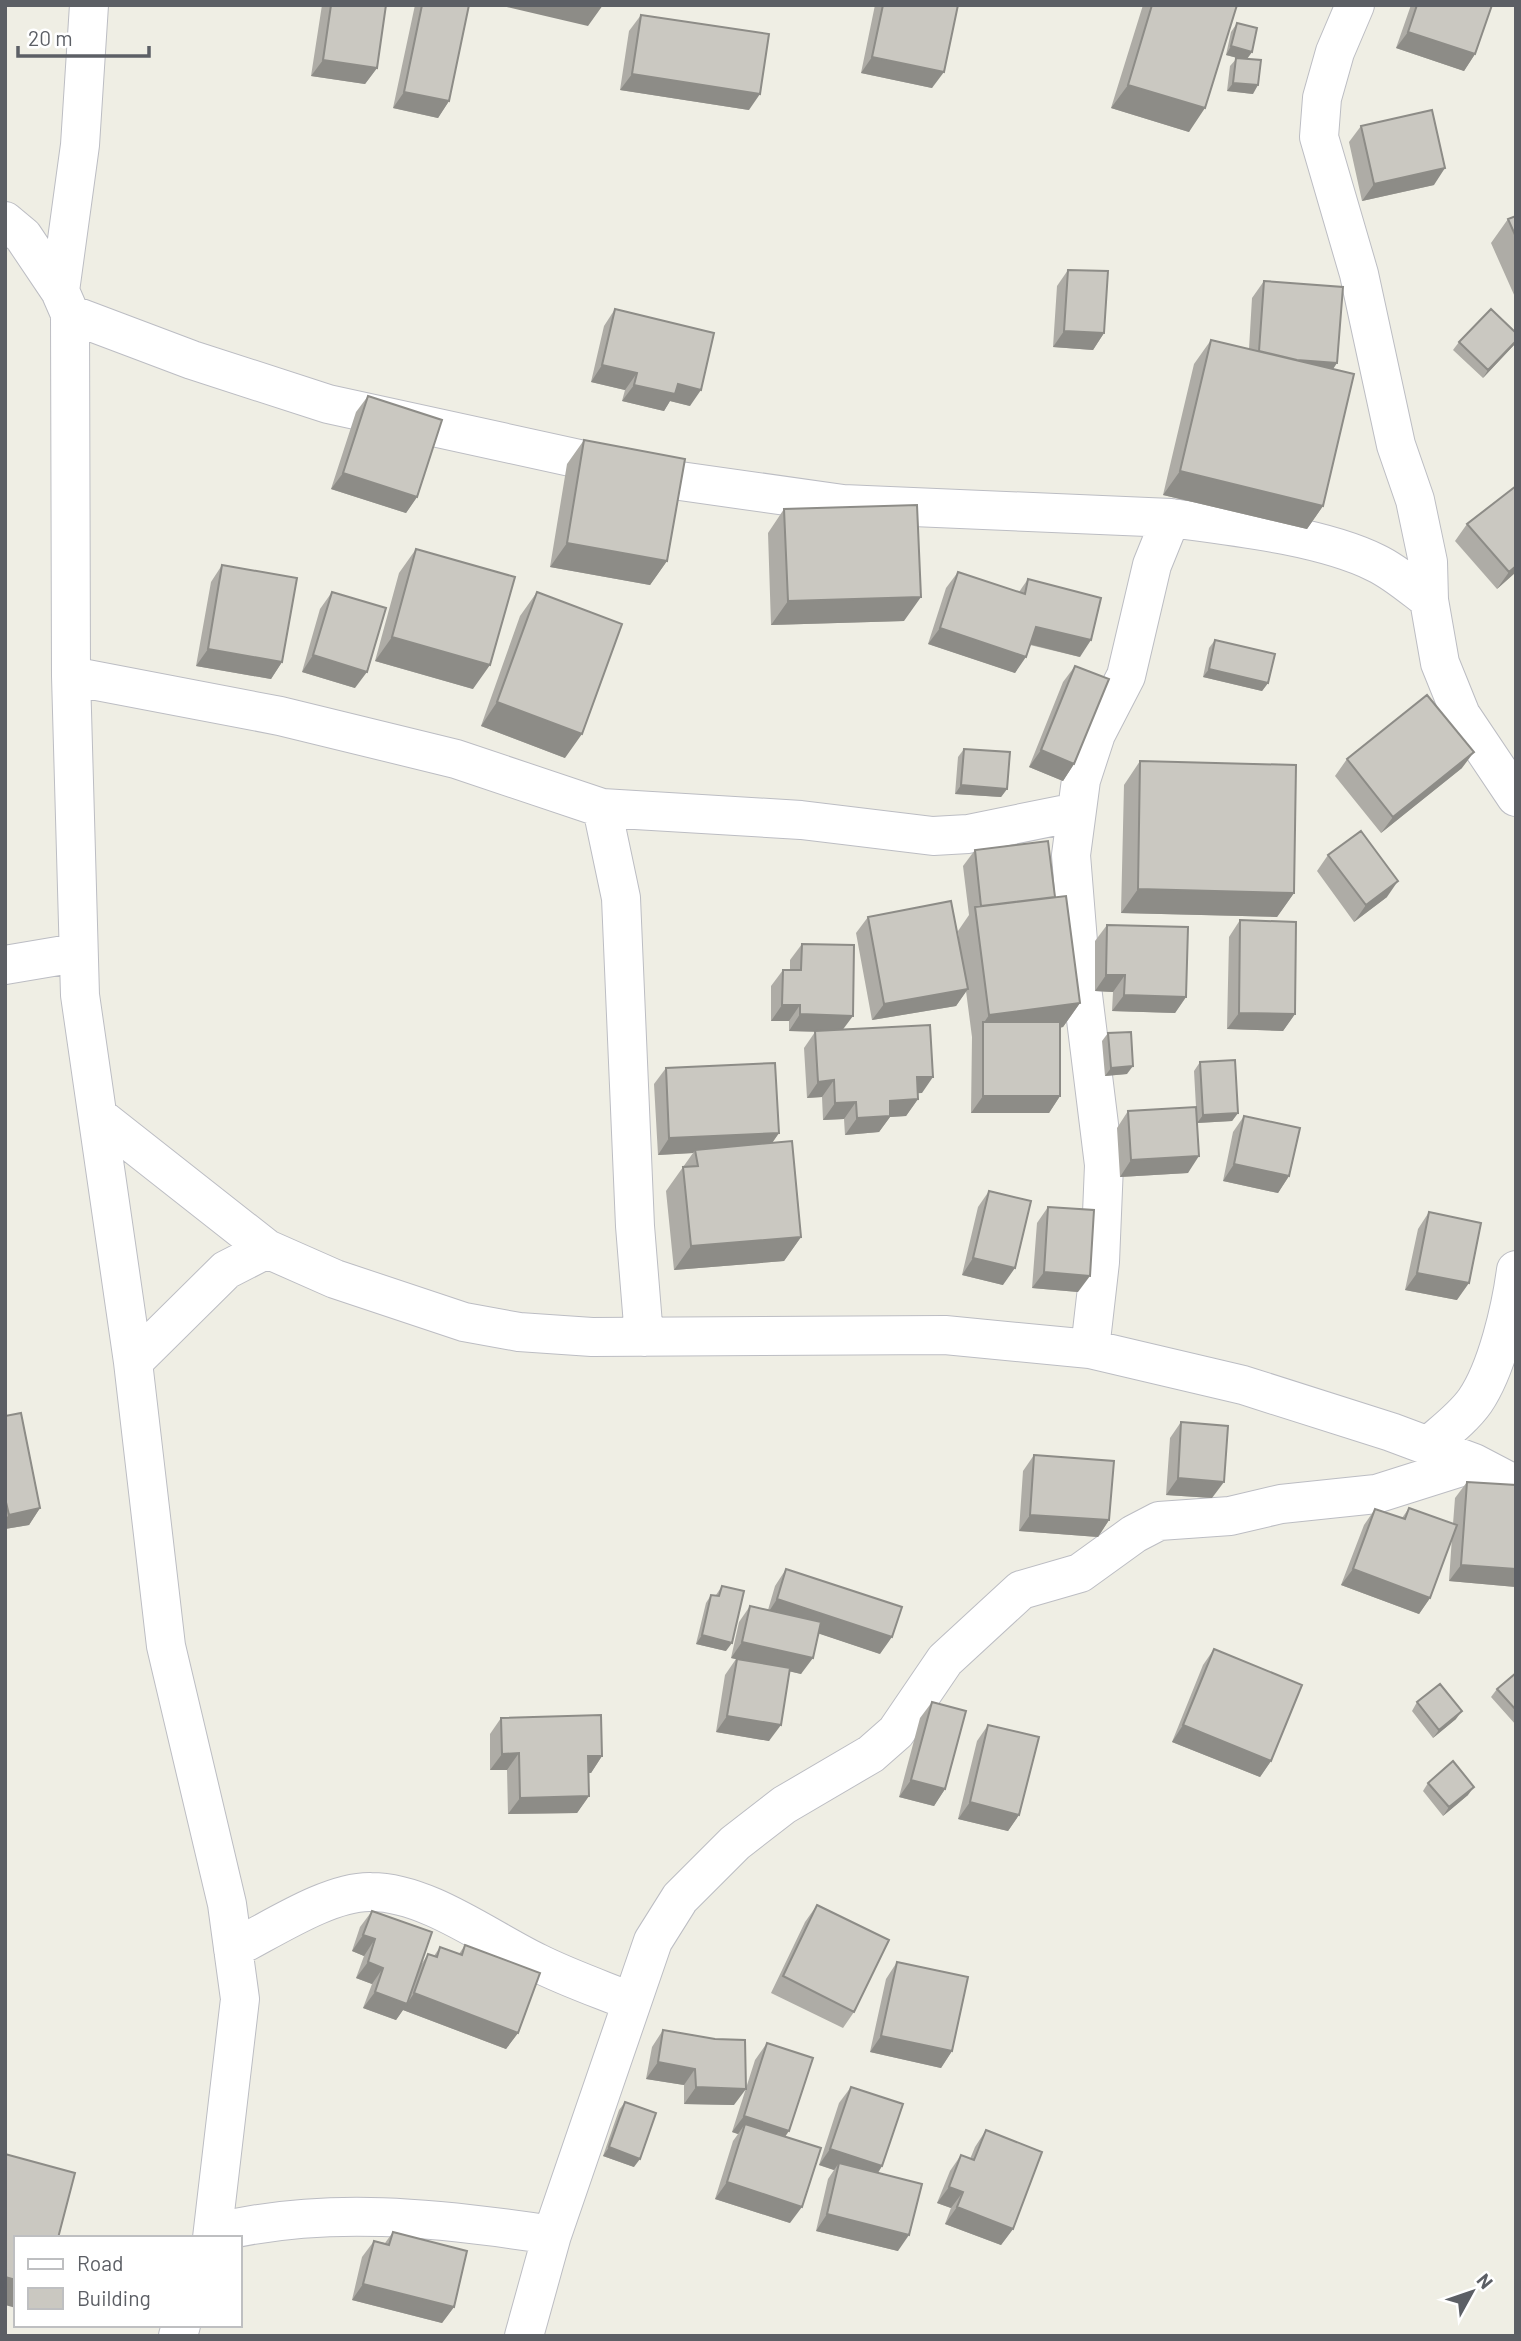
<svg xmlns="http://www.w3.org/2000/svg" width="1521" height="2341" viewBox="0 0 1521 2341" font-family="Barlow,sans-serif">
  <rect width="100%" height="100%" fill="#efeee4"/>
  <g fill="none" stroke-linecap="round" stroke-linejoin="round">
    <g stroke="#bcbdc3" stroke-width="40">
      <path id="minor" d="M89,5l-9,140 -20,146 10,23 1,362 9,319 53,367 33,284 61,258 13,95 -28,239
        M1355,5l-20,47 -13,46 -3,39 40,137 37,171 19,55 13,62 1,38 11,63 21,52 55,82
        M5,221l18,15 37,55
        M70,314l122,46 136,44 352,77 163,23 328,14c60,8 151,18 205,45 19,9 36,24 53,37
        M71,676l209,40 176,43 146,49 199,12 132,16 35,-2 108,-22
        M602,808l19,90 14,328 9,111
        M5,965l71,-12
        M98,1116l169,133 68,30 129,43 55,10 73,5 353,-2 145,14 153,36 148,47 83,31 42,22
        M1090,1349l10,-87 4,-97 -23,-186 -10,-124 10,-75 15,-46 30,-58 26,-111 19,-47
        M133,1362l93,-92 41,-21
        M1428,1446c16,-14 35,-28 47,-45 22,-32 36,-93 41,-131
        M233,1949c38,-19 96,-58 138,-57 56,0 117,47 167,71 30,15 62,26 94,39
        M214,2233c111,-28 226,-15 338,2
        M178,2336l3,-11
        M524,2336l28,-101 101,-294 27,-43 55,-55 49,-38 87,-51 25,-22 49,-72 76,-70 59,-17 54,-39 25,-13 71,-5 51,-12 95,-10 98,-31"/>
    </g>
    <use href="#minor" stroke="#fff" stroke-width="38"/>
  </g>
  <path fill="#aeaca6" d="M322,5h64l-9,63 -12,16 -54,-8z
    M415,5h54l-20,96 -11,17 -45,-10z
    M875,5h83l-26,83 -71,-15z
    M1143,5h94l-48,127 -78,-24z
    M1411,5h81l-17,49 -11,17 -68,-23z
    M641,15l108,95 -129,-20 9,-59z
    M1237,23l15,29 -5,7 6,35 -26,-3 3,-25 7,-8 -11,-3 5,-23z
    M1361,126l73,59 -72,16 -13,-59z
    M1516,216v81h-1l-24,-54 17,-24z
    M1068,270l36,63 -11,17 -40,-3 4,-61z
    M1264,281l69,88 -10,137 -16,23 -144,-34 31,-131 17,-24 38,9 3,-51z
    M615,309l75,97 -20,-5 -6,10 -42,-10 3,-11 -34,-8 13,-56z
    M1459,342l55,3 -31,33 -30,-28z
    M368,396l49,101 -11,16 -75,-24 25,-77z
    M584,440l83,121 -17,24 -100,-18 17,-103z
    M784,509l120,112 -133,4 -3,-92z
    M1467,524l49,48 -19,17 -42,-48z
    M416,549l57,140 -98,-28 24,-88z
    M222,565l60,97 -11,17 -75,-13 15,-84z
    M958,572l61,20 9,-13 52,78 -50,-12 -15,28 -87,-29 18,-56z
    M332,592l23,96 -53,-16 18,-63z
    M537,592l28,166 -84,-32 39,-110z
    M1215,640l53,43 -6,8 -59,-14 6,-29z
    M1075,666l-1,98 -11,17 -34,-14 34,-85z
    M964,749l43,40 -6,8 -46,-3 3,-37z
    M1347,759l115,9 -81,65 -46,-57z
    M1140,761l154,132 -17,24 -156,-4 3,-128z
    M975,850l80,47 25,106 -17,24 -3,1v68l-11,17h-78l1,-76 -6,-46 -10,15 -84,14 -16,-87 12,-16 93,40 -3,-26 11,-16 -6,-49z
    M1328,855l59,42 -33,25 -37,-51z
    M1240,920l55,94 -12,17 -56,-2 2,-92z
    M1107,925l79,72 -11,16 -63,-2 1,-19 -18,-1v-50z
    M802,944l41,86 79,63h-4v6l-12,17 -16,1 -11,15 -34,3 -1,-16 -21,1 -1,-23 -15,1 -3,-50 11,-16 -26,-1v-10h-18v-35l12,-16h7v-10z
    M1108,1033l19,41 -22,2 -3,-35z
    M1200,1062l38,51 -6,8 -35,2 -9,50 -68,4 -3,-49 11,-17 68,-4 -2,-36z
    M666,1068l113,65 -7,10 29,94 -17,24 -110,9 -8,-79 27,-38 -35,2 -4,-71z
    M1244,1116l45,60 -11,17 -55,-12 10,-49z
    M989,1191l14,94 -41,-10 16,-68z
    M1048,1207l30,85 -46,-4 5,-65z
    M1429,1212l28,88 -52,-10 13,-61z
    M5,1416l35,92 -11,17 -24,4z
    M1181,1422l31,76 -46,-3 4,-57z
    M1034,1455l75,65 -11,17 -79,-6 4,-60z
    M1467,1482l49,105 -67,-6 3,-44 -22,61 -11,16 -78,-29 23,-60 11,-16 27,9 7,-10 44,16 2,-26z
    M786,1569l94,85 -62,-21 -17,41 -12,-3 -20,70 -53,-9 9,-57 11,-16 -5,-1 8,-36 11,-16 18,4 7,-24z
    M722,1586l4,65 -30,-7 10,-41 5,-8h5z
    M1214,1649l57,112 -11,16 -88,-35 31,-77z
    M1516,1673v52l-25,-28 6,-8z
    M932,1702l13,87 -11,17 -35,-9 21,-79z
    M1417,1702l39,17 -23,19 -21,-27z
    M501,1718l101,38 -11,17h-3l1,23 -12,17 -69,1 -1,-44h-17v-36z
    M988,1725l31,90 -11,16 -50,-12 19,-78z
    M1428,1783l40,12 -25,21 -20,-25z
    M817,1905l37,107 -11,16 -72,-35 34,-71z
    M372,1911l49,54 7,-11 6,2 6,-9 19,7 6,-9 53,88 -12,16 -103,-39 -7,10 -33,-12 9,-24 -16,-6 8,-22 -12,-5 8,-24z
    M897,1962l55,89 -11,17 -71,-16 16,-73z
    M663,2030l71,75 -50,-1v-19l-38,-6 6,-32z
    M767,2043l18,94 5,86 -75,-24 18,-58 5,-7 -6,-2 23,-72z
    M851,2087l31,79 -4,7 20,78 -82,-20 12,-52 6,-9 -15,-5 20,-62z
    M625,2102l9,65 -31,-11 16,-46z
    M986,2130l27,99 -12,16 -56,-21 6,-16 -14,-5 13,-32 11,-16 9,4 5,-12z
    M393,2232l61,75 -12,16 -90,-23 10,-43 12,-16 11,2z"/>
  <path fill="#8d8c87" d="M498,5h105l-15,21z
    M1408,32l67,22 -11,17 -68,-23z
    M1231,46l21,6 -6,8 -20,-5z
    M872,57l72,15 -12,16 -71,-15z
    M323,60l54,8 -12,16 -54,-8z
    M632,74l128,20 -11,16 -129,-20z
    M1233,83l25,2 -5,9 -26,-3z
    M1128,85l77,23 -16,24 -78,-24z
    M404,92l45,9 -11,17 -45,-10z
    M1445,168l-11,17 -72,16 12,-17z
    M1064,331l40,2 -11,17 -40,-3z
    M1516,341l-2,4 -31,33 5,-8z
    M1258,358l79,5 -11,17z
    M602,365l35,8 -12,17 -34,-8z
    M678,384l23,6 -11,16 -20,-5 -6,10 -42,-10 12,-16z
    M1180,471l143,35 -16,23 -144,-34z
    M343,473l74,24 -11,16 -75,-24z
    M567,543l100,18 -17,24 -100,-18z
    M1516,566v6l-19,17 12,-17z
    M921,597l-17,24 -133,4 17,-24z
    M1036,627l55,13 -11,17 -55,-14z
    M940,628l86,29 -11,16 -87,-29z
    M392,637l98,28 -17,24 -98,-28z
    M208,649l74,13 -11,17 -75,-13z
    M313,655l54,17 -12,16 -53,-16z
    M1209,669l59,14 -6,8 -59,-14z
    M497,702l85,32 -17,24 -84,-32z
    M1041,750l33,14 -11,17 -34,-14z
    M1474,752l-12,16 -81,65 12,-16z
    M961,785l46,4 -6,8 -46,-3z
    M1398,881l-11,16 -33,25 12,-17z
    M1138,889l156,4 -17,24 -156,-4z
    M1106,975h19l-12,17 -18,-1z
    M968,989l-12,17 -84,14 12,-16z
    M1124,995l62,2 -11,16 -63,-2z
    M1080,1003l-17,24 -80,10v-13l6,-9z
    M782,1005h18l-11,16h-18z
    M1239,1013l56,1 -12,17 -56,-2z
    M800,1014l53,2 -12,16 -52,-1z
    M1133,1066l-6,8 -22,2 6,-8z
    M917,1077h16l-11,16 -17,1z
    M834,1080l-12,17 -15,1 11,-16z
    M983,1096h77l-11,17h-78z
    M918,1099l-12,17 -16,1 -11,15 -34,3 12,-17 33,-17z
    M856,1102l-12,17 -21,1 12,-17z
    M1238,1113l-6,8 -35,2 6,-8z
    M779,1133l-12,17h-72l-2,3 -35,2 11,-17z
    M1199,1156l-11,17 -68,4 11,-17z
    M1234,1164l55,12 -11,17 -55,-12z
    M801,1237l-17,24 -110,9 17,-24z
    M973,1258l42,10 -12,17 -41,-10z
    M1044,1272l46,4 -12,16 -46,-4z
    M1417,1273l52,10 -12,17 -52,-10z
    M1178,1478l46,4 -12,16 -46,-3z
    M40,1508l-11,17 -24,4v-10l4,-4z
    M1030,1515l79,5 -11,17 -79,-6z
    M1461,1565l55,4v18l-67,-6z
    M1353,1569l77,29 -11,16 -78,-29z
    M777,1599l115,38 -12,17 -114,-38z
    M702,1635l30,8 -6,8 -30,-7z
    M742,1642l71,16 -12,16 -70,-16z
    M1462,1711l-6,8 -23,19 6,-8z
    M727,1716l54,9 -12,16 -53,-9z
    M1183,1725l88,36 -11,16 -88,-35z
    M519,1753l-12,17h-17l12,-16z
    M588,1756h14l-11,17h-15z
    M911,1780l34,9 -11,17 -35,-9z
    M1474,1787l-6,8 -25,21 6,-9z
    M589,1796l-12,17 -69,1 12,-16z
    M970,1802l49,13 -11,16 -50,-12z
    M363,1935l12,4 -11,17 -12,-5z
    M368,1962l15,6 -11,16 -16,-6z
    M375,1992l32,12 7,-11 104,40 -12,16 -103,-39 -7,10 -33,-12z
    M881,2036l71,15 -11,17 -71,-16z
    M658,2062l37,7 -11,16 -38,-6z
    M696,2087l50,2 -12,16 -50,-1z
    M744,2116l45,15 -11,16 -33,-23 -7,10 -6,-2z
    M609,2147l31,12 -6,8 -31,-11z
    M830,2149l52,17 -11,17 -32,-20 -5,7 -15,-5z
    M727,2182l75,25 -12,16 -75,-24z
    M949,2187l14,5 -12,16 -14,-5z
    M957,2207l56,22 -12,16 -56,-21z
    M827,2214l82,21 -11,16 -82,-20z
    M5,2277l11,3v28l-11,-3z
    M363,2284l91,23 -12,16 -90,-23z"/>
  <path fill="#cac8c1" stroke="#8d8c87" stroke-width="2" d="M331,5h55l-9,63 -54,-8z
    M422,5h47l-20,96 -45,-9z
    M883,5h75l-14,67 -72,-15z
    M1152,5h85l-32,103 -77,-23z
    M1417,5h75l-17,49 -67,-22z
    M641,15l128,19 -9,60 -128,-20z
    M1237,23l20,5 -5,24 -21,-6z
    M1236,58l25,2 -3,25 -25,-2z
    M1432,110l13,58 -71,16 -13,-58z
    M1516,216v21l-8,-18z
    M1068,270l40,1 -4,62 -40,-2z
    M1264,281l79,6 -6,76 -40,-3 -38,-9z
    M615,309l99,24 -13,57 -23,-6 -3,10 -41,-9 3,-12 -35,-8z
    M1491,309l25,24v8l-28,29 -29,-28z
    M1211,340l143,34 -31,132 -143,-35z
    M368,396l74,24 -25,77 -74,-24z
    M584,440l101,19 -18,102 -100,-18z
    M1516,486v80l-7,6 -42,-48z
    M917,505l4,92 -133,4 -4,-92z
    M416,549l99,28 -25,88 -98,-28z
    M222,565l75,13 -15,84 -74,-13z
    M958,572l67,22 3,-15 73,19 -10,42 -55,-13 -10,30 -86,-29z
    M332,592l54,16 -19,64 -54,-17z
    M537,592l85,32 -40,110 -85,-32z
    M1215,640l60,14 -7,29 -59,-14z
    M1075,666l34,13 -35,85 -33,-14z
    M1427,695l47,57 -81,65 -46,-58z
    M964,749l46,3 -3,37 -46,-4z
    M1140,761l156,4 -2,128 -156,-4z
    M1361,831l37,50 -32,24 -38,-50z
    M1048,841l7,56 -74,9 -6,-56z
    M1066,896l14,107 -91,12 -14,-108z
    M951,901l17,88 -84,15 -16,-87z
    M1240,920l56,2 -1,92 -56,-1z
    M1107,925l81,2 -2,70 -62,-2 1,-20h-19z
    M802,944l52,1 -1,71 -53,-2v-9h-18l1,-35h18z
    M983,1022h77v74h-77z
    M930,1025l3,52h-16l1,22 -28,2v15l-33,2 -1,-16 -21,1 -1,-23 -16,2 -3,-51z
    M1131,1032l2,34 -22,2 -3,-35z
    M1235,1060l3,53 -35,2 -3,-53z
    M775,1063l4,70 -110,5 -3,-70z
    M1196,1107l3,49 -68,4 -3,-49z
    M1244,1116l56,12 -11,48 -55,-12z
    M792,1141l9,96 -110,9 -8,-79 15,-1 -3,-16z
    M989,1191l42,10 -16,67 -42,-10z
    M1048,1207l46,3 -4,66 -46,-4z
    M1429,1212l52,11 -12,60 -52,-10z
    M21,1413l19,95 -31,7 -4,-17v-82z
    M1181,1422l47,4 -4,56 -46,-4z
    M1034,1455l80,6 -5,59 -79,-5z
    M1467,1482l49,3v84l-55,-4z
    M1409,1508l48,17 -27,73 -77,-29 22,-60 30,10z
    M786,1569l116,38 -10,30 -115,-38z
    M722,1586l22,5 -12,52 -30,-8 9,-40 8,1z
    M750,1606l71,16 -8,36 -71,-16z
    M1214,1649l88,36 -31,76 -88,-36z
    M737,1659l53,9 -9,57 -54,-9z
    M1516,1673v37l-19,-21z
    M1440,1684l22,27 -23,19 -22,-28z
    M932,1702l34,9 -21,78 -34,-9z
    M601,1715l1,41h-14l1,40 -69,2 -1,-45 -17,1 -1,-36z
    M988,1725l51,12 -20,78 -49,-13z
    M1453,1761l21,26 -25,20 -21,-24z
    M817,1905l72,35 -35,72 -71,-36z
    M372,1911l60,21 -25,72 -32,-12 8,-24 -15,-6 7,-23 -12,-4z
    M465,1945l75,28 -22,60 -104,-40 14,-39 9,3 3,-10 22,8z
    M897,1962l71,15 -16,74 -71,-15z
    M663,2030l52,9 30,1 1,49 -50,-2 -1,-18 -37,-7z
    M767,2043l46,15 -24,73 -45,-15z
    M851,2087l52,17 -21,62 -52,-17z
    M625,2102l31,11 -16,46 -31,-12z
    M745,2124l76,24 -19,59 -75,-25z
    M986,2130l56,22 -29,77 -56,-22 6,-15 -14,-5 12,-32 13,5z
    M5,2154l70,19 -17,65h-42v42l-11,-3z
    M839,2163l83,21 -13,51 -82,-21z
    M393,2232l74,19 -13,56 -91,-23 11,-43 15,4z"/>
  <rect width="1521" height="2341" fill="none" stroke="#5c5f65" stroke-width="14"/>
  <rect x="14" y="2236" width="228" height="91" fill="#ffffff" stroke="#bebfc1" stroke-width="2"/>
  <rect x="28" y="2259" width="35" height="10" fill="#ffffff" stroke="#bebfc1" stroke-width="2"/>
  <text x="77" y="2271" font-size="21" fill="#5c5f65">Road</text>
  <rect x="28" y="2288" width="35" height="21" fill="#cac8c1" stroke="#bebfc1" stroke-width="2"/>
  <text x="77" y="2306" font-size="21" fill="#5c5f65">Building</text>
  <g transform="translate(1472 2292) rotate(50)" stroke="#ffffff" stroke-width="5" paint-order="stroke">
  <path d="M0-5L12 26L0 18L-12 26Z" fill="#5c5f65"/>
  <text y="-10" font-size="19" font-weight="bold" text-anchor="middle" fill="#5c5f65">N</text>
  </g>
  <path d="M18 46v10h131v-10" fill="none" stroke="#5c5f65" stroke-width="3.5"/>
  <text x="28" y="46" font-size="21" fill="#5c5f65" stroke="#ffffff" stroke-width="5" paint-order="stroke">20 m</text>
</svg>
